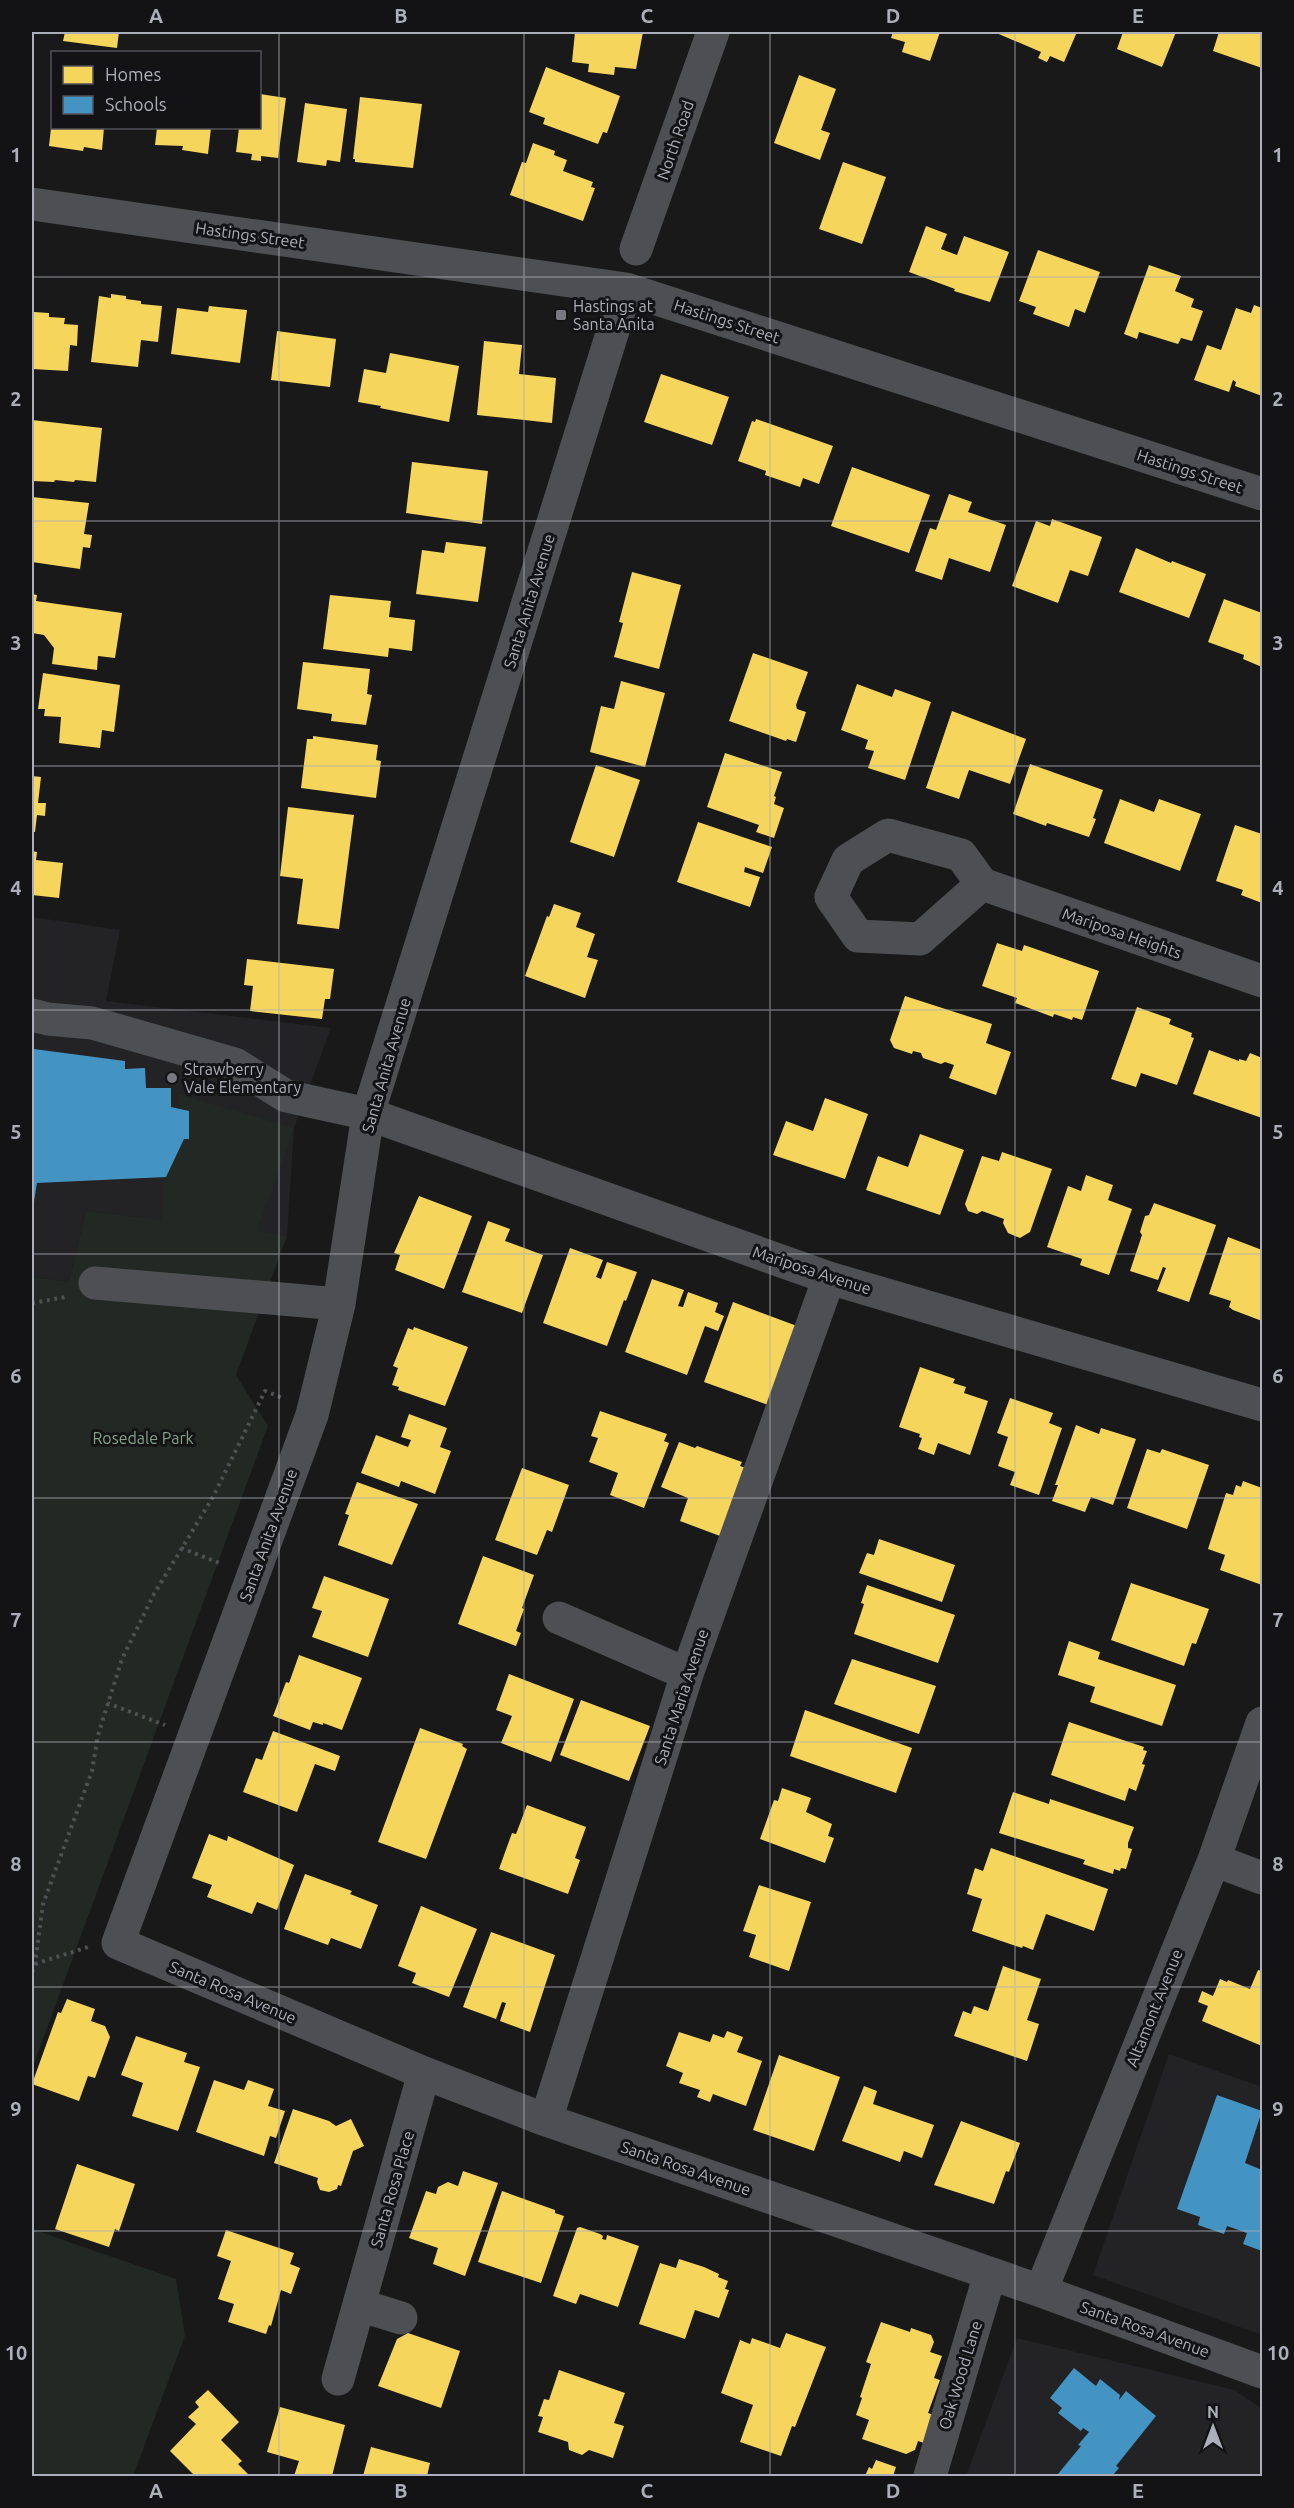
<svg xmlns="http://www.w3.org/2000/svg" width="1294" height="2508" viewBox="0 0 1294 2508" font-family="Ubuntu,sans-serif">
  <rect width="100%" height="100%" fill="#191919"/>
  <path fill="#232325" d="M32,917l88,13 -14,71 225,27 -37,100 -7,108 -201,-25 -17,71 -37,-5z
    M1169,2054l93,33v248l-169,-60z
    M1017,2338l218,52 27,19v67h-296z"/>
  <path fill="#222823" d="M178,1094l116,34 -37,103 30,5 -51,139 32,51 -236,643v-792l37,5 17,-71 76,9 1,-71 18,-1z
    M32,2229l144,50 9,57 -52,140h-101z"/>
  <path fill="#f6d55c" d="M65,32h54l-2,16 -54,-7z
    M575,32h68l-7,37 -21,-2 -1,8 -26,-3 1,-8 -17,-2z
    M893,32h47l-10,29 -28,-9 3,-10 -14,-4z
    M994,32h83l-13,30 -14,-6 -3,6 -9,-4 3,-6z
    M1123,32h53l-14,35 -45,-18z
    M1219,32h43v36l-49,-17z
    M546,67l74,29 -13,37 -4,-1 -5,12 -55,-20 2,-6 -16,-6z
    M799,75l37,14 -15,41 9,3 -10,27 -46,-17z
    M260,94l26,4 -8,60 -17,-2v5l-10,-1 1,-6 -16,-2 3,-24h21z
    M360,97l62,7 -9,64 -58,-6v-3h-2z
    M305,103l42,6 -7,53 -13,-2 -1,6 -29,-4z
    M51,128h53l-2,22 -18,-3 -1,4 -34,-5z
    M157,128h54l-3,26 -26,-4 1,-4 -28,-1z
    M533,143l22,8 -1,4 13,5 -4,11 30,11 -2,5 4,1 -12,33 -73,-26 12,-33 4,1z
    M843,162l43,15 -24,67 -43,-15z
    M926,226l21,8 -6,15 16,6 7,-19 45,16 -19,50 -36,-11 1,-2 -46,-17z
    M1038,250l62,22 -15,41 -10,-4 -6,18 -36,-13 3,-7 -17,-6z
    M1149,265l32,11 -6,15 19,8 -3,8 12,4 -11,30 -11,-3 -3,6 -39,-12 -2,7 -13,-5z
    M111,294l15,2v3l15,2v3l21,2 -4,36 -17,-2 -3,27 -47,-5 8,-66 12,2z
    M1254,305l8,3v88l-27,-10 1,-4 -3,-2 -4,12 -35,-12 13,-35 14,5 15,-42 15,5z
    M209,306l38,4 -7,53 -69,-9 6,-46 31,4z
    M34,312l15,1v4l16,1 -1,6 14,1 -1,21 -7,-1 -2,26 -36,-2v-54h2z
    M277,331l59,8 -6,48 -59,-7z
    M484,341l38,4 -3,29 37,4 -4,45 -75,-8z
    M390,353l69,13 -10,56 -69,-14 1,-2 -23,-4 6,-33 22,4z
    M661,374l68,23 -17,48 -68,-23z
    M756,419l77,27 -14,38 -16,-6 -3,9 -35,-12 1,-4 -28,-10 14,-40 3,1z
    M32,420l70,8 -6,54 -21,-2 -1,2 -19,-2 -1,2 -22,-1z
    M412,462l76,9 -6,53 -76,-11z
    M852,467l78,28 -21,58 -78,-27z
    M949,494l23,8 -4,10 38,13 -16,47 -41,-14 -7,22 -27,-9 15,-43 6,2z
    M32,497l57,6 -5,31 8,1 -2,13 -7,-1 -3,22 -48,-7z
    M1052,519l50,18 -14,39 -18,-6 -12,33 -46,-17 24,-65 14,5z
    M446,542l40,5 -8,55 -62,-8 6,-44 22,3z
    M1136,548l35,15 1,-2 34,13 -17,44 -70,-26z
    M632,572l49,13 -22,84 -45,-12 9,-34 -4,-1z
    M32,594l5,1 -1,6 86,12 -7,45 -17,-2 -1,14 -45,-6 2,-16 -10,-13 -12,-2z
    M330,595l61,6 -2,16 26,3 -3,31 -23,-3 -1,9 -65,-8z
    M1224,599l38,14v54l-19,-8 1,-4 -36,-13z
    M753,653l55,19 -12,33 1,4 9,3 -10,30 -9,-3 -1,2 -57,-20z
    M303,662l67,7 -3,25 5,1 -6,30 -35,-4 1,-7 -35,-5z
    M43,673l77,12 -6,47 -12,-2 -2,18 -41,-5 2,-26 -17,-1 1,-7h-7z
    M621,681l44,12 -20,74 -55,-15 11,-46 13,3z
    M857,684l35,13 3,-8 36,13 -26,78 -37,-12 6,-17 -9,-2 3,-9 -27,-10z
    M952,711l74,28 -16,45 -41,-14 -10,29 -33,-11z
    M313,736l65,9 -2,15 5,1 -5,37 -75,-10 6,-49h6z
    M725,753l57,19 -8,24 2,1 -2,7 10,4 -10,30 -18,-6 3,-7 -52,-18z
    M1030,764l73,26 -10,28 3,1 -7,18 -42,-14 -1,3 -33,-12z
    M596,765l44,15 -26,77 -44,-15z
    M32,776l9,1 -3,26h8l-1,13 -8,-1 -2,17h-3z
    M1120,799l34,13 5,-13 42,15 -21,57 -76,-28z
    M288,807l66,8 -15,114 -42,-5 6,-45 -23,-3z
    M698,822l74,25 -9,26 -18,-6 -1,5 16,5 -10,30 -73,-25z
    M1235,825l27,9v69l-21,-8 2,-5 -27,-9z
    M32,851l5,1 -1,8 27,3 -4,35 -27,-3z
    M554,904l27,9 -5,14 19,7 -8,23 11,3 -13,38 -60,-22 22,-60 2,1z
    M997,943l25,8 2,-6 75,26 -17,49 -9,-3 -1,3 -18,-6 -1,3 -38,-14 2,-5 -35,-12z
    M247,959l87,10 -4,30h-5l-3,20 -72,-8 3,-25 -9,-1z
    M905,996l87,28 -6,19 25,9 -15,43 -47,-17 5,-13 -9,-3 -4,2 -18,-6 -2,-5 -8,-2 -1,3 -18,-6 -4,-8z
    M1137,1007l34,12 -2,5 23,9 -1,4 3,1 -17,47 -36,-12 -5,14 -25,-8z
    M1209,1050l30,11v-2l7,2 4,-8 12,5v60l-69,-24z
    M825,1098l43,16 -23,65 -72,-24 13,-34 27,10z
    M920,1134l44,16 -24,65 -74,-25 12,-34 30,11z
    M1002,1152l50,17 -22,63 -10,6 -12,-5 -5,-10 1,-4 -22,-8 -5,3 -9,-3 -3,-7 17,-48 17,5z
    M1086,1175l27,10 -5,15 24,9 -23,66 -29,-10 2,-6 -35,-12 21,-61 13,5z
    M419,1196l53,20 -28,73 -49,-19 5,-15 -6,-2z
    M1154,1203l62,22 -27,77 -32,-11 9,-23 -3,-1 -5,13 -28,-9 12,-36 -2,-3 5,-16 4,-1z
    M488,1221l22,8 -5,12 38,14 -21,58 -60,-21z
    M1228,1237l34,13v71l-29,-11 -4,-3 2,-6 -22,-7z
    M570,1248l33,12 -7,17 5,2 6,-17 30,10 -11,29 -2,-1 -17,46 -64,-23z
    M652,1279l32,11 -6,16 5,1 5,-15 30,11 -3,9 9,4 -6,15 -13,-5 -18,49 -62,-23z
    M733,1302l64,24 -29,79 -64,-23z
    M414,1327l54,20 -23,59 -47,-16 1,-3 -7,-2 6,-17 -5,-2 15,-38 5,2z
    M920,1367l35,12 -2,4 13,4 -2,6 24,8 -18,54 -32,-12 -4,12 -16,-6 4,-11 -3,-1 1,-3 -21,-7z
    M1010,1398l43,15 -4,10 13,5 -23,67 -29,-10 5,-13 -17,-6 10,-29 -11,-4z
    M600,1411l67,23 -3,7 5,2 -25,65 -34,-13 8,-22 -29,-11 9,-24 -7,-2z
    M409,1414l38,14 -7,19 11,4 -16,43 -34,-13 -2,6 -38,-14 15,-38 32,12 3,-7 -10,-3z
    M1076,1425l23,9 2,-6 35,11 -23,66 -22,-8 -6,15 -33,-11 6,-16h-3z
    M679,1442l16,6 2,-2 45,16 -2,4 6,2 -26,68 -40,-15 8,-23 -27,-11z
    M1147,1449l13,4 2,-4 47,16 -22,64 -60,-21z
    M522,1468l47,17 -17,47 -5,-2 -10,25 -42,-15z
    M1243,1481l19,7v97l-42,-15 5,-15 -17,-6 18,-56 7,2 3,-10 5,2z
    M357,1482l61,22 -26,61 -54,-20 11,-30 -4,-1z
    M879,1539l76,26 -13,37 -83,-29 8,-20 7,2z
    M483,1556l51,19 -12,33 2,1 -8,22 5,2 -5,13 -58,-22z
    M324,1576l65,23 -21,58 -56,-20 10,-26 -10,-3z
    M1131,1583l78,26 -13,35 -4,-1 -8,23 -73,-26z
    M867,1585l88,30 -17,48 -84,-29 10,-30 -3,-1z
    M1069,1641l31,11 -2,7 78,26 -14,41 -72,-24 5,-15 -37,-12z
    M299,1655l63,23 -20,52 -19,-7v2l-10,-3 -3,8 -37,-14 13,-34 3,1z
    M852,1659l84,27 -17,48 -85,-30z
    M509,1674l65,25 -23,63 -50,-19 11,-27 -16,-6z
    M581,1700l69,26 -21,55 -69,-26z
    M805,1710l107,38 -16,45 -106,-37z
    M1069,1722l75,25 -1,3 4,1 -5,13 3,1 -9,26 -7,-3 -4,13 -74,-26z
    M420,1728l43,16 -1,2 5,3 -41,110 -48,-17z
    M273,1731l67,25 -5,15 -20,-7 -18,48 -54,-20 13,-34 6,2z
    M782,1788l29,10 -5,14 26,12 -4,12 6,2 -9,25 -65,-24 14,-39 4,1z
    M1013,1792l36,12 1,-5 84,28 -6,16v5l4,1 -6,20 -5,-1 -1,3 -6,-2 -1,5 -30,-10 2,-4 -86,-27z
    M527,1805l59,22 -11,31 5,2 -12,34 -69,-25 13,-36 4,1z
    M209,1834l18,7 1,-5 66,29 -17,45 -20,-8 -5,12 -45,-17 5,-12 -20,-7z
    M991,1848l117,41 -14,42 -48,-17 -13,36 -10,-4 -1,2 -50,-17 10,-32 -15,-5 8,-26 8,3z
    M305,1874l47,17 -2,3 28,11 -17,44 -30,-11 -3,7 -44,-16z
    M759,1885l52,17 -22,69 -40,-14 7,-22 -13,-4z
    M421,1906l56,23 -28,68 -37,-14 4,-10 -18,-7z
    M491,1932l64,23 -25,77 -30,-11 6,-18 -4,-1 -6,17 -33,-12z
    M1003,1966l38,13 -14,41 12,4 -12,37 -73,-25 9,-25 8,3 3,-8 14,5z
    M1258,1970l4,1v75l-60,-25 6,-15 -10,-4 4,-11 11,5 7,-17 7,3 1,-2 22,9z
    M67,1999l28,10 -4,12 14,5 5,11 -15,41 -7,-2 -9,25 -47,-17 26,-72 3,1z
    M727,2031l16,6 -6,15 25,9 -16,45 -33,-12 -3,8 -13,-5 3,-7 -21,-7 4,-10 -17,-7 13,-34 31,10 3,-8 11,4z
    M136,2036l51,17 -3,9 16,5 -22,64 -46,-15 11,-33 -22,-8z
    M779,2055l61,22 -26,74 -61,-21z
    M214,2080l30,10 4,-10 26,9 -6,17 17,5 -9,27 -6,-2 -6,20 -68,-24z
    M864,2086l13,5 -4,13 61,21 -12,33 -18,-7 -4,11 -58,-21z
    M293,2109l36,12 7,5 15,-7 13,27 -11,5 -12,35 -3,-1 -1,4 -8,3 -9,-2 -3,-8 1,-4 -44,-15z
    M961,2121l59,22 -11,29 -3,-1 -12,33 -60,-19z
    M77,2164l58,20 -16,47 -4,-2 -6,18 -54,-18z
    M463,2171l35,12 -33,93 -32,-12 5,-16 -29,-10 17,-47 10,3 2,-7 10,-5 10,4z
    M502,2191l53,19v3l9,3 -23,67 -63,-21z
    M580,2227l20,7 3,2 -1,3 4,1 1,-5 32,11 -21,61 -38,-13 -4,10 -23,-8 24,-68z
    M226,2230l68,23 -4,11 10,4 -9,26 -10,-4 -10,36 -2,-1 -3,9 -38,-12 6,-18 -16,-5 13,-38 -14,-5z
    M679,2259l25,8 15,7 -1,3 10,4 -3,8 4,1 -10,28 -24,-8 -10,29 -46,-15 21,-61 16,5z
    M881,2322l29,10 1,-4 20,7 3,7 -4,10 12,4 -8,22 6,2 -12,33 9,3 -10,28 -9,-3 -3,9 -9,4 -44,-15 7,-19 -13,-5 6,-17 -2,-1 11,-33 -5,-2z
    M408,2333l52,18 -19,57 -63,-22 19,-47z
    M786,2333l40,14 -31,80 -3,-1 -11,30 -41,-14 13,-37 -32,-12 19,-53 10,4 2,-6 28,10z
    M559,2370l66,23 -11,30 10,3 -11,32 -24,-8 -7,5 -13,-5 -1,-8 -30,-10 5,-15 -5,-1 6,-17 5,1z
    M208,2390l31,32 -18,18 21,21 -4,3 12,12h-55l-25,-25 26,-27 -8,-7 11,-10 -4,-5z
    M280,2407l65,18 -13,51h-38l5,-15 -32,-9z
    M371,2447l59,16 -3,13h-64z
    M876,2460l20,7 -3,9h-28l4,-9 3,2z"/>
  <path fill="#4393c3" d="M34,1049l91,12v8l20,-1 1,20h25v19l18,4v28h-5l-18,38 -129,6 -5,31v-162z
    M1217,2095l45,16 -17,52 17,7v81l-19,-7 4,-11 -20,-7 -3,8 -26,-9 2,-8 -23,-8z
    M1074,2368l22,18 4,-7 20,16 -1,5 7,-9 30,25 -40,50 3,2 -7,8h-50l-4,-2 23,-28 -3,-1 11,-13 -6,-4 -2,3 -23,-18 4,-5 -12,-10z"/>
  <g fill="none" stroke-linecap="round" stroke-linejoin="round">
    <path stroke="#4f5053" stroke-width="4" stroke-dasharray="3 4.5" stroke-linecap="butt" d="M32,1303l34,-6
      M181,1548l41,16
      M107,1703l58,22
      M35,1964l53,-17
      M32,1972l3,-8 8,-60 49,-133 6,-36 24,-76 32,-65 59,-97 52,-106 18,7"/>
    <path stroke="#4e4f52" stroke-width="33" d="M32,204l594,85 636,205
      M636,249l77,-217
      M626,289l-258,825 -29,190 -27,111 -194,528 306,130 122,47 495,171 221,81
      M982,884l-62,55 -62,-3 -27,-39 17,-37 40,-25 73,20 21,29 280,97
      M32,1015l16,4 44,4 143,41 51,32 82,18 461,164 433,127
      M95,1283l244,21
      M559,1618l128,56
      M1214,1860l48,18
      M546,2120l141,-446 142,-396
      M1041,2291l173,-431 48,-137
      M359,2305l42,13
      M338,2379l86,-306
      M930,2476l60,-202"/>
  </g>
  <path fill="none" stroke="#acafb9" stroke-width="1.5" stroke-opacity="0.55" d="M279,32v2444M524,32v2444M770,32v2444M1015,32v2444M32,277h1230M32,521h1230M32,766h1230M32,1010h1230M32,1254h1230M32,1498h1230M32,1742h1230M32,1987h1230M32,2231h1230"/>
  <g fill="#797a81" stroke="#131315" stroke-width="2">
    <rect x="555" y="309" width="12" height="12" rx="3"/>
    <circle cx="172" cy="1078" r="6"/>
  </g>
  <g text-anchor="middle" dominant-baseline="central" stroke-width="6" stroke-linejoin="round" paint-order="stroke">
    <g font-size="16" fill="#acafb9" stroke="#131315">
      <text transform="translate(675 140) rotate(-71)">North Road</text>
      <text transform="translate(250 235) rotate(8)">Hastings Street</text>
      <text transform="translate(727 321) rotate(18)">Hastings Street</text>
      <text transform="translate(1190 471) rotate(18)">Hastings Street</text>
      <text transform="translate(529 601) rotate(-73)">Santa Anita Avenue</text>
      <text transform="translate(1122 933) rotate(19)">Mariposa Heights</text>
      <text transform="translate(386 1065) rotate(-74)">Santa Anita Avenue</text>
      <text transform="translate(812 1270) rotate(18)">Mariposa Avenue</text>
      <text transform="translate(268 1535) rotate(-70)">Santa Anita Avenue</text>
      <text transform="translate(681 1697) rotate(-72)">Santa Maria Avenue</text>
      <text transform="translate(233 1992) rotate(23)">Santa Rosa Avenue</text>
      <text transform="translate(1154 2008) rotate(-68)">Altamont Avenue</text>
      <text transform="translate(686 2168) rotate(19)">Santa Rosa Avenue</text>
      <text transform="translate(392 2189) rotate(-74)">Santa Rosa Place</text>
      <text transform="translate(1145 2329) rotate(20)">Santa Rosa Avenue</text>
      <text transform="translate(960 2375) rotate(-73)">Oak Wood Lane</text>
    </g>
    <g font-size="16" fill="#acafb9" stroke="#131315" text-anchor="start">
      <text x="573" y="306">Hastings at<tspan x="573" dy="18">Santa Anita</tspan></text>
      <text x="184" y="1069">Strawberry<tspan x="184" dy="18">Vale Elementary</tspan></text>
    </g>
    <g font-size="16" fill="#84a289" stroke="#131315">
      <text x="143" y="1438">Rosedale Park</text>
    </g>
  </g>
  <rect width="1294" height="2508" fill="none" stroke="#131315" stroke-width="66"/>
  <rect x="51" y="51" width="210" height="78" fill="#131315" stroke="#505157" stroke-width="1.5"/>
  <rect x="63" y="66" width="30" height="18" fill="#f6d55c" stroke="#505157" stroke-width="1.5"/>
  <text x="105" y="81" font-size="18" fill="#acafb9">Homes</text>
  <rect x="63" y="96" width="30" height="18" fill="#4393c3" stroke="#505157" stroke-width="1.5"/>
  <text x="105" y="111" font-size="18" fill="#acafb9">Schools</text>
  <g transform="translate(1213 2427)" stroke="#131315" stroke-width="4.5" paint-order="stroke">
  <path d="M0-4.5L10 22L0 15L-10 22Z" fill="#acafb9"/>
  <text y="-9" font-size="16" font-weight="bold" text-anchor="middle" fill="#acafb9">N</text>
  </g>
  <rect x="33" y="33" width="1228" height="2442" fill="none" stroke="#acafb9" stroke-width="2"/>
  <g font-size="20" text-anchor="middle" font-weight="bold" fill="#acafb9">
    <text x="156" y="23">A</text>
    <text x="401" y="23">B</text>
    <text x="647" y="23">C</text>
    <text x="893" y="23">D</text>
    <text x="1138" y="23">E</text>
    <text x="16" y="162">1</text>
    <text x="1278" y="162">1</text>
    <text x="16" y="406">2</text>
    <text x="1278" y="406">2</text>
    <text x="16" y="650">3</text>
    <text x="1278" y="650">3</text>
    <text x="16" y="895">4</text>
    <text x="1278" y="895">4</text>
    <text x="16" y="1139">5</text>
    <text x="1278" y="1139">5</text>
    <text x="16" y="1383">6</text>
    <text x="1278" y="1383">6</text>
    <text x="16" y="1627">7</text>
    <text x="1278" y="1627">7</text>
    <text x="16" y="1871">8</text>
    <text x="1278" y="1871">8</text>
    <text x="16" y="2116">9</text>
    <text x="1278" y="2116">9</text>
    <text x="16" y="2360">10</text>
    <text x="1278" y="2360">10</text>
    <text x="156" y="2498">A</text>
    <text x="401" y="2498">B</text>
    <text x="647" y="2498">C</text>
    <text x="893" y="2498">D</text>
    <text x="1138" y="2498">E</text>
  </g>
</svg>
